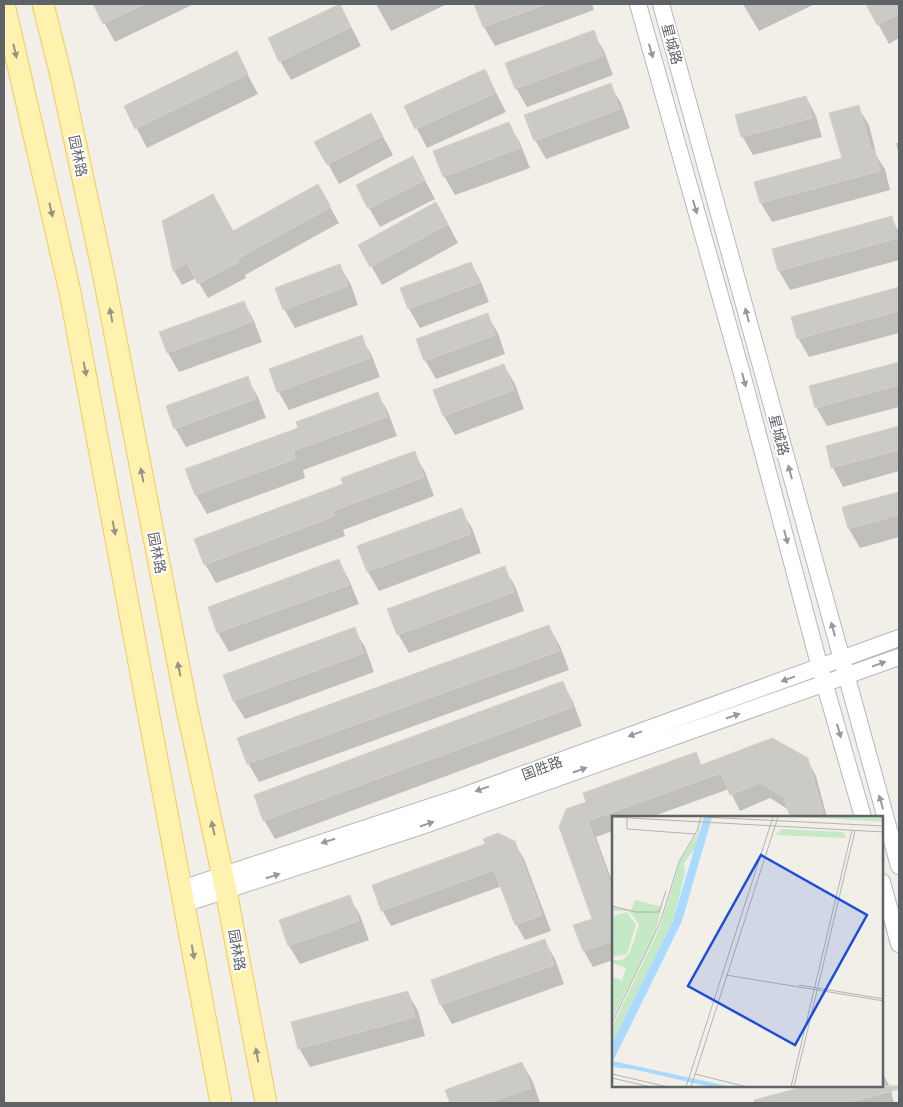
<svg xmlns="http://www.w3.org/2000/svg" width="903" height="1107" viewBox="0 0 903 1107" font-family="'PT Sans Narrow','Noto Sans SC',sans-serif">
  <rect width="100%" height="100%" fill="#f1efe8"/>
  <path fill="#0003" d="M94,4h100l-79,38z
    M376,4h71l-56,27z
    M476,4h116l2,6 -99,36 -11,-19z
    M743,4h72l-56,27z
    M867,4h32v34l-10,6z
    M340,5l21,41 -70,34 -11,-19z
    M593,32l11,19 9,24 -86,32 -11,-19z
    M236,53l22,41 -111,54 -22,-42z
    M485,71l21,41 -79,36 -21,-41z
    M610,85l11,18 9,25 -84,31 -11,-19z
    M806,97l10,19 6,21 -69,18 -11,-19z
    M858,107l11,18 8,32 8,12 5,21 -118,32 -11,-19 -5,-21 87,-23z
    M509,124l11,19 10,25 -75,27 -11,-19z
    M381,133l12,22 -54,29 -23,-42z
    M896,143h3v12z
    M423,177l12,22 -55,28 -11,-19z
    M318,186l21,37 -94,52 1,3 -38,20 -12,-20 -14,7 -8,-14 -10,-49 69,11z
    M891,218l8,14v28l-109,30 -11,-19z
    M447,222l11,21 -76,42 -22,-39z
    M471,263l10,19 8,20 -69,26 -11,-19z
    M340,266l11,19 7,20 -63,23 -11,-19z
    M899,289v44l-90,24 -11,-19 -6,-20z
    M244,302l10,19 8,21 -83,30 -11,-19 -7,-21z
    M487,315l11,18 7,21 -69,25 -11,-19z
    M361,337l11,19 8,21 -91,33 -11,-19z
    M899,363v44l-72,19 -11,-19 -5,-20z
    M504,366l11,18 9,25 -69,26 -11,-19 -9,-25z
    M247,378l11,19 8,21 -80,29 -11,-19z
    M377,393l11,19 9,24 -94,34 2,8 -98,36 -11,-19 -9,-25 113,-41z
    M899,427v44l-56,16 -10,-19 -6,-21z
    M414,453l11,19 9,24 -91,34 2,6 -129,47 -11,-19 140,-79z
    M899,493v44l-39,11 -11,-19 -5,-21z
    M461,510l11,18 9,25 -102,38 -11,-19z
    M339,561l10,19 10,24 -130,48 -11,-19 -9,-25z
    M504,568l11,18 9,25 -115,42 -11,-19z
    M549,627l11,19 9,24 -310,112 -11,-19z
    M354,629l11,18 9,25 -129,47 -11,-18z
    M563,683l10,19 9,24 -307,113 -11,-19z
    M696,754l6,12 105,-7 9,17 11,41h-35l-3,-7 -19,-12 -30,13 -11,-22 -78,28h-38v14l-17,6 17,47v76l-20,7 -9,-16 -9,-25 18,-6 -33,-93z
    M514,842l10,17 27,72 -26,9 -9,-16 -14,-38 -111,40 -9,-16z
    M349,897l11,18 9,25 -69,24 -11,-18 -8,-25z
    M544,940l11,19 9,25 -112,40 -11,-19 -9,-24z
    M407,992l11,19 7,25 -115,31 -11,-19z
    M522,1063l11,19 7,21h-89l-4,-13z
    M882,1072l8,15 4,16h-136l-1,-3 54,-14h71z"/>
  <path fill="#cccac5" stroke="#d6d1c6" d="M93,4h51l-41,20z
    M340,4l11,23 -72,35 -11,-24z
    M474,4h70v1l-61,22z
    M866,4h33v10l-22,11z
    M594,30l9,26 -88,33 -10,-26z
    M237,51l11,23 -113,55 -11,-23z
    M485,69l11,24 -81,36 -11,-23z
    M611,83l9,26 -86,32 -10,-26z
    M806,96l6,22 -71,19 -6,-22z
    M859,105l12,45 3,-1 6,22 -120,32 -6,-21 88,-24 -13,-45z
    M371,113l12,23 -56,29 -13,-23z
    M509,122l11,26 -77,29 -10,-26z
    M413,156l12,24 -57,29 -12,-24z
    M318,184l13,23 -94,52 2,3 -41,22 -11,-21 -14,8 -11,-50 51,-27 20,37z
    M436,202l12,22 -78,43 -12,-22z
    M892,216l6,22 -120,33 -6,-22z
    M471,262l8,21 -71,26 -8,-21z
    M340,264l8,22 -65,24 -8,-22z
    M899,287v24l-102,28 -6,-22z
    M244,301l8,21 -85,31 -8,-21z
    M488,313l7,22 -71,26 -8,-22z
    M362,335l8,23 -93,34 -8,-23z
    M899,362v23l-84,23 -6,-22z
    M504,364l10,26 -71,26 -10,-26z
    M248,376l8,23 -82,30 -8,-23z
    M378,392l9,25 -94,34 2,8 -100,36 -10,-26 113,-41 -2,-6z
    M899,426v24l-68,18 -5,-22z
    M415,451l9,26 -91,34 2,5 -131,49 -10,-26 149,-55 -2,-6z
    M899,492v23l-51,14 -6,-22z
    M462,508l9,26 -104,38 -10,-26z
    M339,559l10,26 -132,48 -9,-26z
    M505,566l9,26 -117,43 -10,-26z
    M549,625l10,26 -312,113 -10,-26z
    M355,627l9,26 -131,48 -10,-26z
    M563,681l10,26 -310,114 -9,-26z
    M772,738l36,20 15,55 -13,4h-20l-6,-20 -24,-14 -30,12 -9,-22 -133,48 25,69v51l-30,10 -10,-26 19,-6 -33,-92 7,-18 20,-7 -3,-9 113,-41 5,13z
    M498,833l17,8 27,74 -27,10 -21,-55 -113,41 -9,-26 113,-41 -2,-5z
    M350,895l9,26 -71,25 -9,-26z
    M545,939l9,26 -114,40 -9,-25z
    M408,991l7,26 -117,32 -7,-27z
    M522,1062l9,26 -43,15h-38l-5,-13z
    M806,1086h93v3l-52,14h-93v-3z"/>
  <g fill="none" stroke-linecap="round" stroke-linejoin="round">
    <g stroke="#b5b8bc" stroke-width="18">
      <path id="tertiary" d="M638,4l103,366 79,298 43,149
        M661,4l238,862
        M882,882l17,62
        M181,889l279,-92 439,-159
        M184,904l238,-78 477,-169"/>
    </g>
    <g stroke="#f2c960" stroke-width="23">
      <path id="primary" d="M4,4l66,288 151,811
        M43,4l18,72 43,201 82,427 40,187 40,212"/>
    </g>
    <use href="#tertiary" stroke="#fff" stroke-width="16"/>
    <use href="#primary" stroke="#fff2af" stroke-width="21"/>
  </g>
  <defs><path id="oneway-solid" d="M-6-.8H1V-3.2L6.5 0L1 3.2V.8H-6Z" transform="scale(1.25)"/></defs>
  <g fill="#979581">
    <use href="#oneway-solid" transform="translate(15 51) rotate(77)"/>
    <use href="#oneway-solid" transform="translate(51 210) rotate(77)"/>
    <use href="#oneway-solid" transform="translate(111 315) rotate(-101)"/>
    <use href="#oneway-solid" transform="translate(85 369) rotate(79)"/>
    <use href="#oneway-solid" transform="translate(142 475) rotate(-101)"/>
    <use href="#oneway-solid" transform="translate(114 528) rotate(79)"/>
    <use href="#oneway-solid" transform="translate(179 669) rotate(-101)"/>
    <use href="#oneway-solid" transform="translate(213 828) rotate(-102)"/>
    <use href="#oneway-solid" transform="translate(193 952) rotate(80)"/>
    <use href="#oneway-solid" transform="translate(257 1055) rotate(-100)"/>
  </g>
  <g fill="#979a9d">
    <use href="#oneway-solid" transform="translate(651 51) rotate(74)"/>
    <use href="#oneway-solid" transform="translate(695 207) rotate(74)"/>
    <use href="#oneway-solid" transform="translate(747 315) rotate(-105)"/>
    <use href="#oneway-solid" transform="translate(744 380) rotate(75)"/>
    <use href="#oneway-solid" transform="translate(790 472) rotate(-105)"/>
    <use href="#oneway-solid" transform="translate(786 537) rotate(75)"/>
    <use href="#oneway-solid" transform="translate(833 629) rotate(-105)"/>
    <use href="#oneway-solid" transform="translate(879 664) rotate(-20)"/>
    <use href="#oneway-solid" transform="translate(788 679) rotate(160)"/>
    <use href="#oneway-solid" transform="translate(733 716) rotate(-19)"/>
    <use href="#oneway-solid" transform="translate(839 731) rotate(74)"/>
    <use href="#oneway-solid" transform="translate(635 734) rotate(160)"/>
    <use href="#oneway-solid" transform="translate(580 770) rotate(-19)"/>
    <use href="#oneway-solid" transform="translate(482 789) rotate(160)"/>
    <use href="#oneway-solid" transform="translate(881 802) rotate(-106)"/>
    <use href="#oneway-solid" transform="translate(427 824) rotate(-19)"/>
    <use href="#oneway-solid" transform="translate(328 841) rotate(162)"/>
    <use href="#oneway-solid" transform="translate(273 876) rotate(-18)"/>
  </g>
  <g text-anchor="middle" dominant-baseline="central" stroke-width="4" stroke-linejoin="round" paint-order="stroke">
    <g font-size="14" fill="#5f6368" stroke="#fff">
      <text transform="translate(672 44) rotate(75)">星城路</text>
      <text transform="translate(78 156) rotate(78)">园林路</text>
      <text transform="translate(779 435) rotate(75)">星城路</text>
      <text transform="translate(157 553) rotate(79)">园林路</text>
      <text transform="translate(542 768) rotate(-20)">国胜路</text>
      <text transform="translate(237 950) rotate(80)">园林路</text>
    </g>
  </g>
  <g transform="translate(612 816)">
    <rect width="271" height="271" fill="#f1efe8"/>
    <path d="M90,1l-7,31 -11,15 1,11 -13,49 -60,120v-16l49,-102 19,-64 17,-27zM177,1h94v5l-44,-3zM169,13l62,3 4,6 -72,-3zM23,84l27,7 -7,26 -43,87v-43l10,3 4,-12 -14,-5v-3h10l8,-7 9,-29 -10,-13h-17v-5l19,5zM15,96l9,13 -9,29 -15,3 1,-41z" fill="#c5e8c5"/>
    <path d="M92,1h8l-30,104 -69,140 119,26h-21l-79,-18 -20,-2v-24l60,-120z" fill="#aadaff"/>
    <path fill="none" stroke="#b3b3b1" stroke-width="1" d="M0,1l272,15M91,1l181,9M15,2v11l68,5M0,90l24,6h23l7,-21M114,159l158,26M187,169l85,14M0,207l48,-100 19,-61 18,-31 4,-14M0,258l56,13M83,258l52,13M0,262l39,9M74,271l87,-270M79,271l87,-270M179,271l61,-257M182,271l61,-256"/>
    <path fill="#1d4ed8" fill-opacity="0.15" stroke="#1d4ed8" stroke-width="2.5" d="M149,39l106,60 -72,130 -107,-59z"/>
    <rect width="271" height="271" fill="none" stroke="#5f6368" stroke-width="2.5"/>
  </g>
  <rect width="903" height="1107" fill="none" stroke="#5f6368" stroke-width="10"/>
</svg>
